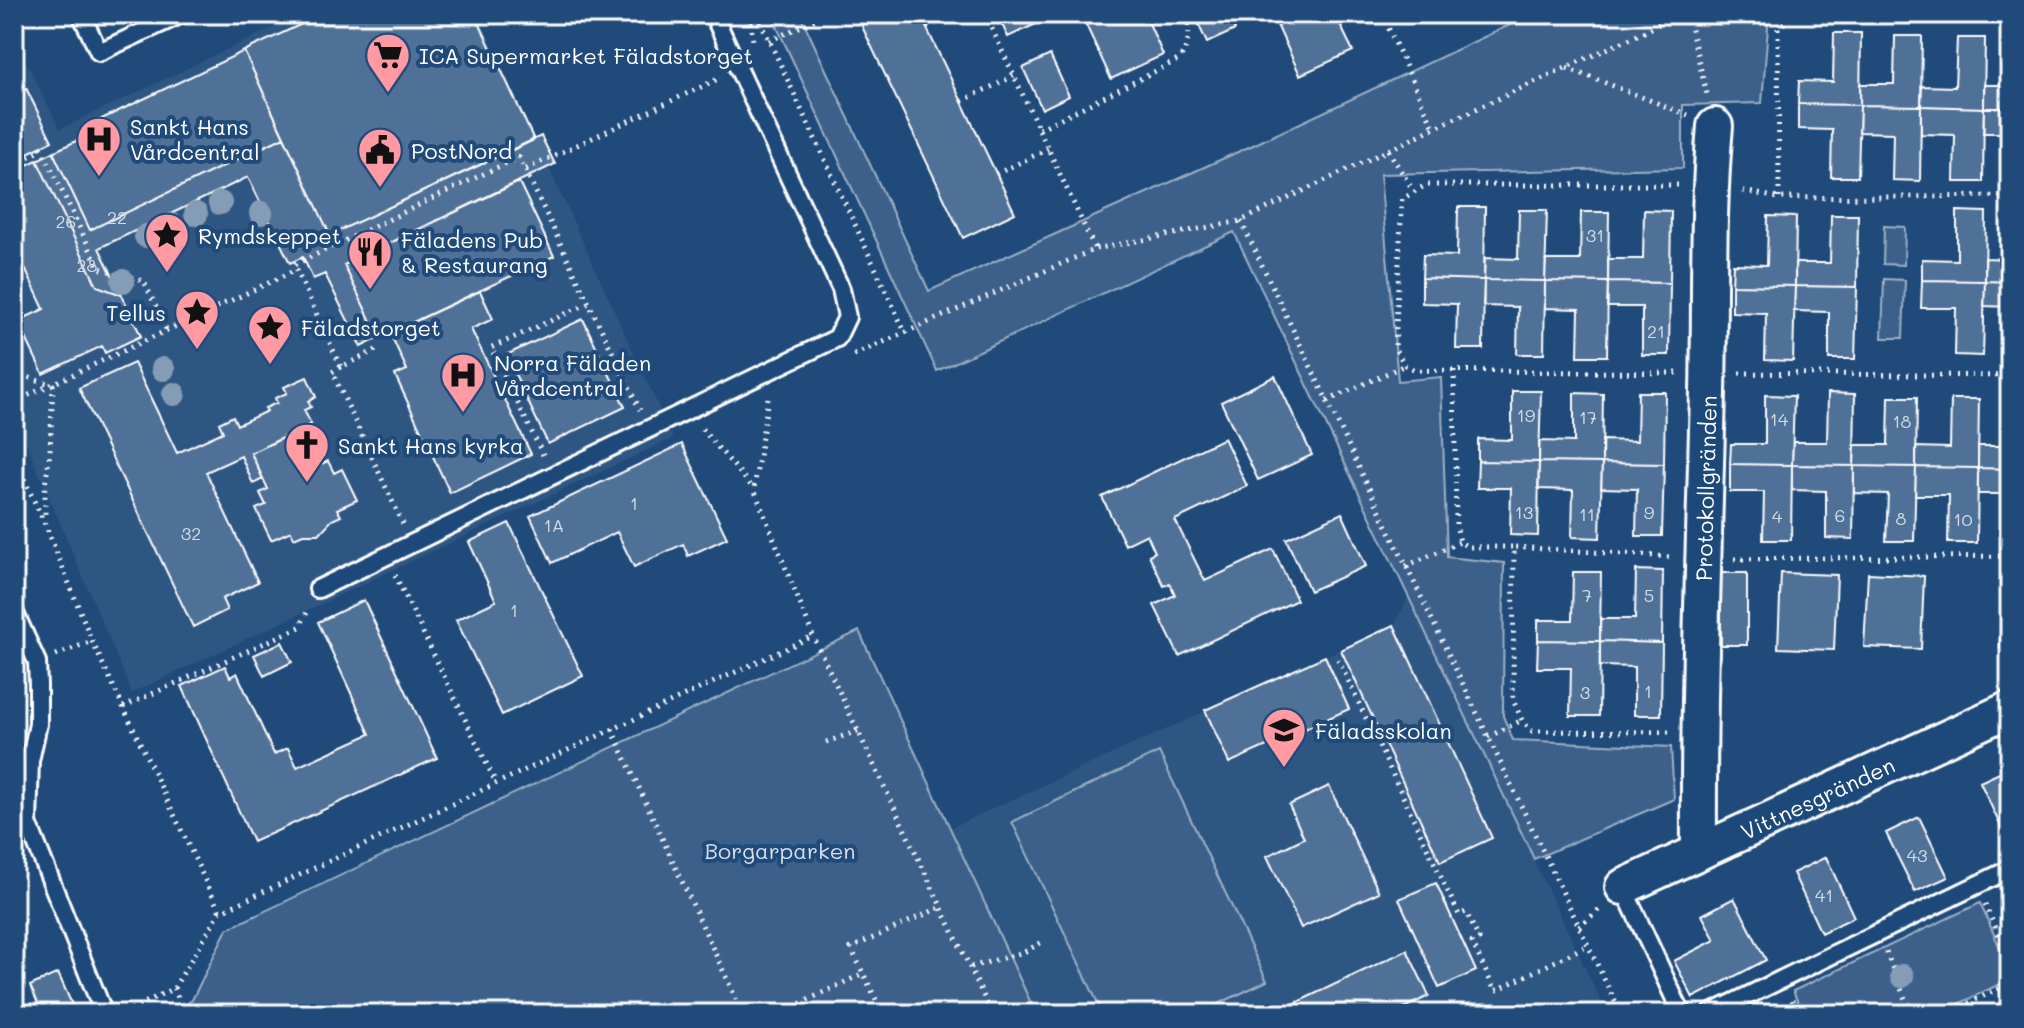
<svg xmlns="http://www.w3.org/2000/svg" width="2024" height="1028" viewBox="0 0 2024 1028" font-family="Mali,sans-serif">
  <rect width="100%" height="100%" fill="#1f4a7a"/>
  <filter id="ink" filterUnits="userSpaceOnUse"><feTurbulence type="fractalNoise" baseFrequency=".0125" numOctaves="2"/><feDisplacementMap in="SourceGraphic" scale="16" xChannelSelector="R" yChannelSelector="G"/><feConvolveMatrix kernelMatrix="1 2 1 2 8 2 1 2 1" color-interpolation-filters="sRGB"/></filter>
  <g filter="url(#ink)">
    <path fill="#2e5683" d="M302,14h176l195,424 -541,255 -118,-279v-353l9,-5 37,73z
      M1409,597l198,417h-571l-86,-186 444,-203z"/>
    <path fill="#3c618b" stroke="#9eb0c5" stroke-width="2" d="M771,14h29l129,277 322,-145 282,-132h236l-7,89 -79,2v63l-303,6 18,207 43,-4 6,180 57,6 -1,153 10,24 158,7 3,52 -140,60 -300,-627 -297,139z
      M1884,226l21,1 -1,38 -21,-1z
      M1884,279l21,1 -2,58h-21z
      M859,631l177,383h-865l21,-14 35,-71z
      M1159,752l108,229 -70,33h-94l-91,-192z
      M1980,903l30,67 -4,11 -68,33h-135l-10,-23z"/>
    <path fill="#507197" stroke="#fff" stroke-width="2" d="M323,14h152l59,126 -204,95 -86,-184z
      M862,14h58l95,199 -52,25 -106,-222z
      M997,14h34l5,10 -28,13z
      M1081,14h64l18,41 -52,24z
      M1211,14h16l8,16 -28,13 -10,-22z
      M1272,14h63l18,37 -53,24z
      M1834,33h27l-1,72 -62,-1 1,-23 34,1z
      M1895,36h27l-1,70 -61,-1v-21h34z
      M1957,38h28l-1,70 -63,-2 1,-20 33,1z
      M244,51l40,86 -194,93 -37,-78 40,-19 -4,-8z
      M1050,55l19,41 -27,13 -19,-41z
      M1984,85h26v23h-26z
      M26,88l26,53 -38,19v-66z
      M1798,104l62,1 -2,72h-27l1,-47 -34,-1z
      M1860,105l61,1 -1,75 -28,-1 1,-47 -34,-1z
      M1921,106l63,2 -1,74h-29l1,-47 -34,-1z
      M1984,108h26v25h-27z
      M541,136l14,28 -211,101 35,73 -18,9 -36,-73 -12,5 -10,-22 -13,6 -42,-86 -149,71 23,47 -25,-9 -60,-126 16,-8 37,78 194,-93 46,98z
      M37,160l60,126 25,9 19,41 -36,17 -3,-7 -59,28 -25,-53 26,-12 -30,-64v-74z
      M519,182l35,74 -175,82 -35,-73z
      M1458,207h27l-1,73 -62,-2 1,-23 34,1z
      M1519,210h28l-2,71 -61,-1 1,-22 33,1z
      M1644,210l27,1 -1,72 -62,-1v-23h35z
      M1957,211l29,1 -1,69 -63,-1v-21l35,1z
      M1581,212h28l-1,70 -63,-1 1,-21h34z
      M1831,215h27l-1,72 -62,-1v-23h35z
      M1768,216l28,1 -1,69 -63,-1 1,-21 34,1z
      M1985,258l25,1v23l-25,-1z
      M1422,278l62,2 -1,69h-27l1,-45 -35,-1z
      M1484,280l61,1 -1,73h-27l1,-47 -35,-1z
      M1922,280l63,1 -2,75 -28,-1 1,-47h-35z
      M1545,281l63,1 -1,74h-29l1,-47 -34,-1z
      M1985,281l25,1v25l-26,-1z
      M1608,282l62,1 -1,72h-27v-48h-35z
      M1732,285l63,1 -2,75 -28,-1 1,-47 -34,-1z
      M1795,286l62,1 -2,72h-26v-47l-35,-1z
      M480,291l13,28 -22,10 60,125 -81,39 -55,-118 12,-5 -17,-37z
      M583,319l42,88 -77,37 -42,-89z
      M134,363l43,90 46,-21 -4,-9 14,-7 4,9 30,-14 -2,-3 12,-5 -2,-5 12,-5 -3,-6 23,-10 9,20 -8,4 3,6 -7,3 7,14 -60,29 12,26 -10,5 -12,-28 -35,16 52,110 -36,17 5,11 -34,17 -114,-239z
      M1275,376l37,79 -54,25 -37,-78z
      M1512,391h29l-2,71 -61,-1v-22l34,1z
      M1638,392h27l-1,72 -62,-1v-23l35,1z
      M1574,393l29,1 -1,69 -63,-1v-21l35,1z
      M1828,393l27,1 -1,72 -62,-1 1,-23h34z
      M1765,395l29,1 -2,69 -62,-1 1,-20h34z
      M1889,397h28l-1,70 -62,-1 1,-21h33z
      M1951,399h28l-1,69 -62,-1v-20l34,1z
      M302,429l17,36 9,-4 6,12 8,-4 15,31 -20,9 4,7 -9,4 -13,14h-16l-9,4 -3,-7 -20,9 -15,-31 10,-4 -6,-12 8,-4 -17,-36z
      M1224,438l23,48 -72,34 30,61 68,-32 24,51 -118,56 -25,-51 21,-10 -5,-12 -6,3 -15,-31 6,-3 -8,-18 -22,11 -23,-48z
      M682,444l45,94 -39,18 -5,-12 -49,23 -17,-35 -65,31 -22,-47z
      M1978,446h32v23l-32,-1z
      M1478,461l61,1 -1,74 -28,-1 1,-47h-34z
      M1539,462l63,1 -2,75 -28,-1 1,-47 -35,-1z
      M1602,463l62,1 -2,72h-26l1,-47 -36,-1z
      M1730,464l62,1 -1,75h-28l1,-48h-34z
      M1792,465l62,1 -1,73 -27,-1v-47l-34,-1z
      M1854,466l62,1 -2,74h-28l2,-47 -34,-1z
      M1916,467l62,1 -1,75h-29l1,-48h-34z
      M1978,468l32,1v25h-32z
      M1342,513l24,53 -56,25 -24,-52z
      M509,523l74,153 -81,39 -46,-95 40,-19 -27,-59z
      M1636,570l27,1 -1,72 -62,-2v-22h35z
      M1573,572h28l-1,69 -62,-1v-20h34z
      M1721,573h26v72h-26z
      M1781,573l56,2 -3,75 -56,-2z
      M1868,573l56,3 -3,73 -57,-2z
      M2002,577l8,1v70h-10z
      M364,600l73,158 -184,84 -71,-156 43,-20 5,11 7,-4 37,81 14,-6 9,19 73,-33 -52,-112z
      M1394,625l98,213 -52,24 -99,-212z
      M1538,640l62,1 -1,75h-29l1,-48h-34z
      M1600,641l62,2 -1,72h-27v-48l-34,-1z
      M282,642l10,20 -28,14 -10,-21z
      M1325,656l24,53 -120,54 -24,-53z
      M2010,768v73l-2,1 -28,-60z
      M1329,786l50,106 -78,36 -34,-72 37,-18 -15,-33z
      M1919,817l29,60 -33,15 -29,-59z
      M1826,857l28,60 -33,16 -28,-60z
      M1436,883l40,88 -37,17 -40,-89z
      M1734,898l32,62 -73,38 -19,-37 41,-21 -13,-25z
      M1407,950l22,46 -38,18h-103l-3,-6z
      M58,973l16,36 -10,5h-21l-13,-28z
      M2010,1006v8h-18z"/>
    <g fill="none" stroke-linecap="round" stroke-linejoin="round">
      <g stroke="#fff" stroke-width="22">
        <path id="lane" d="M81,14l18,38 83,-38
          M318,589l519,-251 10,-21 -6,-28 -128,-275
          M14,611l23,51 1,23v39l-8,37 -2,62 76,191
          M1623,887l56,121 5,6
          M1710,1014l300,-145"/>
      </g>
      <g stroke="#fff" stroke-width="40">
        <g id="street">
          <path id="s1" d="M1699,852c-1,-153 5,-306 9,-460 2,-89 -1,-178 7,-266"/>
          <path id="s2" d="M1623,887l387,-178"/>
        </g>
      </g>
      <path stroke="#fff" stroke-width="5" stroke-dasharray="2 6" stroke-linecap="butt" d="M750,14l3,28
        M757,14l148,318
        M985,14l110,235
        M1382,14l52,114
        M1687,14l21,84
        M1920,14l90,2
        M1145,15l2,-1
        M927,27l27,-13
        M769,41l58,-27
        M1567,68l121,47
        M14,92l1,2
        M962,101l52,-25
        M1039,129l141,-70c9,-16 12,-28 5,-45
        M41,147l58,121 45,13 23,50
        M1388,150l25,40
        M14,164l28,-14
        M526,169l194,-91
        M996,174l52,-25
        M1743,191l36,7 231,-2
        M1779,198l-1,-170 14,-12 10,-2
        M1241,221l380,793
        M376,350l-35,17 -47,-102 225,-108 121,253
        M854,355l241,-106 146,-28 193,-93 210,-96 34,-18
        M341,367l-9,5 71,152
        M1454,370l2,155 4,17 8,5h46
        M14,373l39,12 -3,67 -5,34v33
        M1677,373l-262,-3 -10,-5 -10,-16 7,-150 24,-14h256
        M1739,373l271,3
        M768,398l-14,91 59,147 179,378
        M1327,401l78,-36
        M14,402l282,-132
        M702,429l51,59
        M543,455l-52,-107 98,-45
        M14,457l34,74 44,110 128,271
        M1734,559l276,-3
        M1406,566l54,-24
        M395,575l101,208
        M56,655l36,-14
        M1338,659l121,256 7,-3 13,27 -7,3 23,49 93,-46
        M123,707l177,-80 9,-19
        M612,729l131,285
        M1669,732l-137,-1 -10,-11 -9,-20 1,-153 158,10
        M1488,737l34,-17
        M826,742l32,-11
        M1985,904l25,57
        M1579,927l23,-20
        M1886,952l20,49 9,13
        M971,967l53,-15 20,-11
        M174,988l11,26
        M1792,1000l6,14
        M124,1013l50,-25 46,-76 593,-276
        M797,1014l-4,-7 71,-34
        M883,1014l-32,-66 90,-41
        M1947,1014l63,-31"/>
      <use href="#lane" stroke="#1f4a7a" stroke-width="16"/>
      <use href="#street" stroke="#1f4a7a" stroke-width="34"/>
    </g>
    <g fill="#859cb6">
      <circle cx="220" cy="203" r="12"/>
      <circle cx="261" cy="213" r="12"/>
      <circle cx="196" cy="214" r="12"/>
      <circle cx="171" cy="225" r="12"/>
      <circle cx="146" cy="236" r="12"/>
      <circle cx="123" cy="281" r="12"/>
      <circle cx="163" cy="369" r="12"/>
      <circle cx="174" cy="394" r="12"/>
      <circle cx="1902" cy="976" r="12"/>
    </g>
  </g>
  <defs>
    <g id="supermarket-pin" transform="scale(2.3)"><path d="M0 17L-7.5 6A9.5 9.5 0 1 1 7.5 6Z" fill="#ff9aa2" stroke="#1f4a7a"/><path d="M-6-5.5h2.5l.6 2H6L4.5 2H-2.5L-4.4-4H-6ZM-1.5 3.2a1.3 1.3 0 1 0 .1 0ZM3 3.2a1.3 1.3 0 1 0 .1 0Z" fill="#111"/></g>
    <g id="hospital-pin" transform="scale(2.3)"><path d="M0 17L-7.5 6A9.5 9.5 0 1 1 7.5 6Z" fill="#ff9aa2" stroke="#1f4a7a"/><path d="M-5-5h3v3.5h4V-5h3V5h-3V1.5h-4V5h-3Z" fill="#111"/></g>
    <g id="civic-pin" transform="scale(2.3)"><path d="M0 17L-7.5 6A9.5 9.5 0 1 1 7.5 6Z" fill="#ff9aa2" stroke="#1f4a7a"/><path d="M-.6-6.5H3V-4.5H.6V-3L4-1V1h2V6H-6V1h2V-1L-.6-3ZM-1.2 2.5V6h2.4V2.5Z" fill="#111"/></g>
    <g id="sight-pin" transform="scale(2.3)"><path d="M0 17L-7.5 6A9.5 9.5 0 1 1 7.5 6Z" fill="#ff9aa2" stroke="#1f4a7a"/><path d="M0-6L1.8-2.2L6-1.7L2.9 1.2L3.7 5.4L0 3.3L-3.7 5.4L-2.9 1.2L-6-1.7L-1.8-2.2Z" fill="#111"/></g>
    <g id="restaurant-pin" transform="scale(2.3)"><path d="M0 17L-7.5 6A9.5 9.5 0 1 1 7.5 6Z" fill="#ff9aa2" stroke="#1f4a7a"/><path d="M-5-6h1v4h1v-4h1v4h1v-4h1v5L-1.5 .5V6h-2V.5L-5-1ZM5-6V6H3V1.5H1.5Q1.5-4 5-6Z" fill="#111"/></g>
    <g id="church-pin" transform="scale(2.3)"><path d="M0 17L-7.5 6A9.5 9.5 0 1 1 7.5 6Z" fill="#ff9aa2" stroke="#1f4a7a"/><path d="M-1.2-6h2.4v3.5h3.3v2.4h-3.3V6h-2.4V-.1h-3.3v-2.4h3.3Z" fill="#111"/></g>
    <g id="school-pin" transform="scale(2.3)"><path d="M0 17L-7.5 6A9.5 9.5 0 1 1 7.5 6Z" fill="#ff9aa2" stroke="#1f4a7a"/><path d="M0-5L7-2L0 1L-7-2ZM-4 1L0 2.5L4 1V4Q0 6-4 4Z" fill="#111"/></g>
  </defs>
  <g fill-rule="evenodd">
    <use href="#supermarket-pin" x="388" y="55"/>
    <use href="#hospital-pin" x="99" y="139"/>
    <use href="#civic-pin" x="380" y="150"/>
    <use href="#sight-pin" x="167" y="235"/>
    <use href="#restaurant-pin" x="370" y="252"/>
    <use href="#sight-pin" x="197" y="312"/>
    <use href="#sight-pin" x="270" y="327"/>
    <use href="#hospital-pin" x="463" y="375"/>
    <use href="#church-pin" x="307" y="445"/>
    <use href="#school-pin" x="1284" y="730"/>
  </g>
  <g text-anchor="middle" dominant-baseline="central" stroke-width="8" stroke-linejoin="round" paint-order="stroke">
    <g font-size="18" fill="#d3dce5">
      <text x="117" y="217">22</text>
      <text x="66" y="221">26</text>
      <text x="1595" y="235">31</text>
      <text x="87" y="265">28</text>
      <text x="1656" y="331">21</text>
      <text x="1526" y="415">19</text>
      <text x="1588" y="417">17</text>
      <text x="1779" y="419">14</text>
      <text x="1902" y="421">18</text>
      <text x="634" y="503">1</text>
      <text x="1524" y="512">13</text>
      <text x="1649" y="512">9</text>
      <text x="1587" y="514">11</text>
      <text x="1840" y="515">6</text>
      <text x="1777" y="516">4</text>
      <text x="1901" y="518">8</text>
      <text x="1963" y="519">10</text>
      <text x="554" y="525">1A</text>
      <text x="191" y="533">32</text>
      <text x="1587" y="595">7</text>
      <text x="1649" y="595">5</text>
      <text x="514" y="610">1</text>
      <text x="1648" y="691">1</text>
      <text x="1585" y="692">3</text>
      <text x="1917" y="855">43</text>
      <text x="1824" y="895">41</text>
    </g>
    <g font-size="22" fill="#fff" stroke="#1f4a7a" text-anchor="start">
      <text x="419" y="55">ICA Supermarket Fäladstorget</text>
      <text x="130" y="126">Sankt Hans<tspan x="130" dy="25">Vårdcentral</tspan></text>
      <text x="411" y="150">PostNord</text>
      <text x="198" y="235">Rymdskeppet</text>
      <text x="401" y="239">Fäladens Pub<tspan x="401" dy="25">&amp; Restaurang</tspan></text>
      <text x="166" y="312" text-anchor="end">Tellus</text>
      <text x="301" y="327">Fäladstorget</text>
      <text x="494" y="362">Norra Fäladen<tspan x="494" dy="25">Vårdcentral</tspan></text>
      <text x="338" y="445">Sankt Hans kyrka</text>
      <text x="1315" y="730">Fäladsskolan</text>
    </g>
    <g font-size="22" fill="#fff" stroke="#1f4a7a">
      <text stroke="none"><textPath href="#s1" startOffset="364">Protokollgränden</textPath></text>
      <text stroke="none"><textPath href="#s2" startOffset="214">Vittnesgränden</textPath></text>
    </g>
    <g font-size="22" fill="#d8dfe8" stroke="#1f4a7a">
      <text x="780" y="850">Borgarparken</text>
    </g>
  </g>
  <rect width="2024" height="1028" fill="none" stroke="#1f4a7a" stroke-width="48"/>
  <rect x="24" y="24" width="1976" height="980" fill="none" stroke="#fff" stroke-width="3" filter="url(#ink)"/>
</svg>
